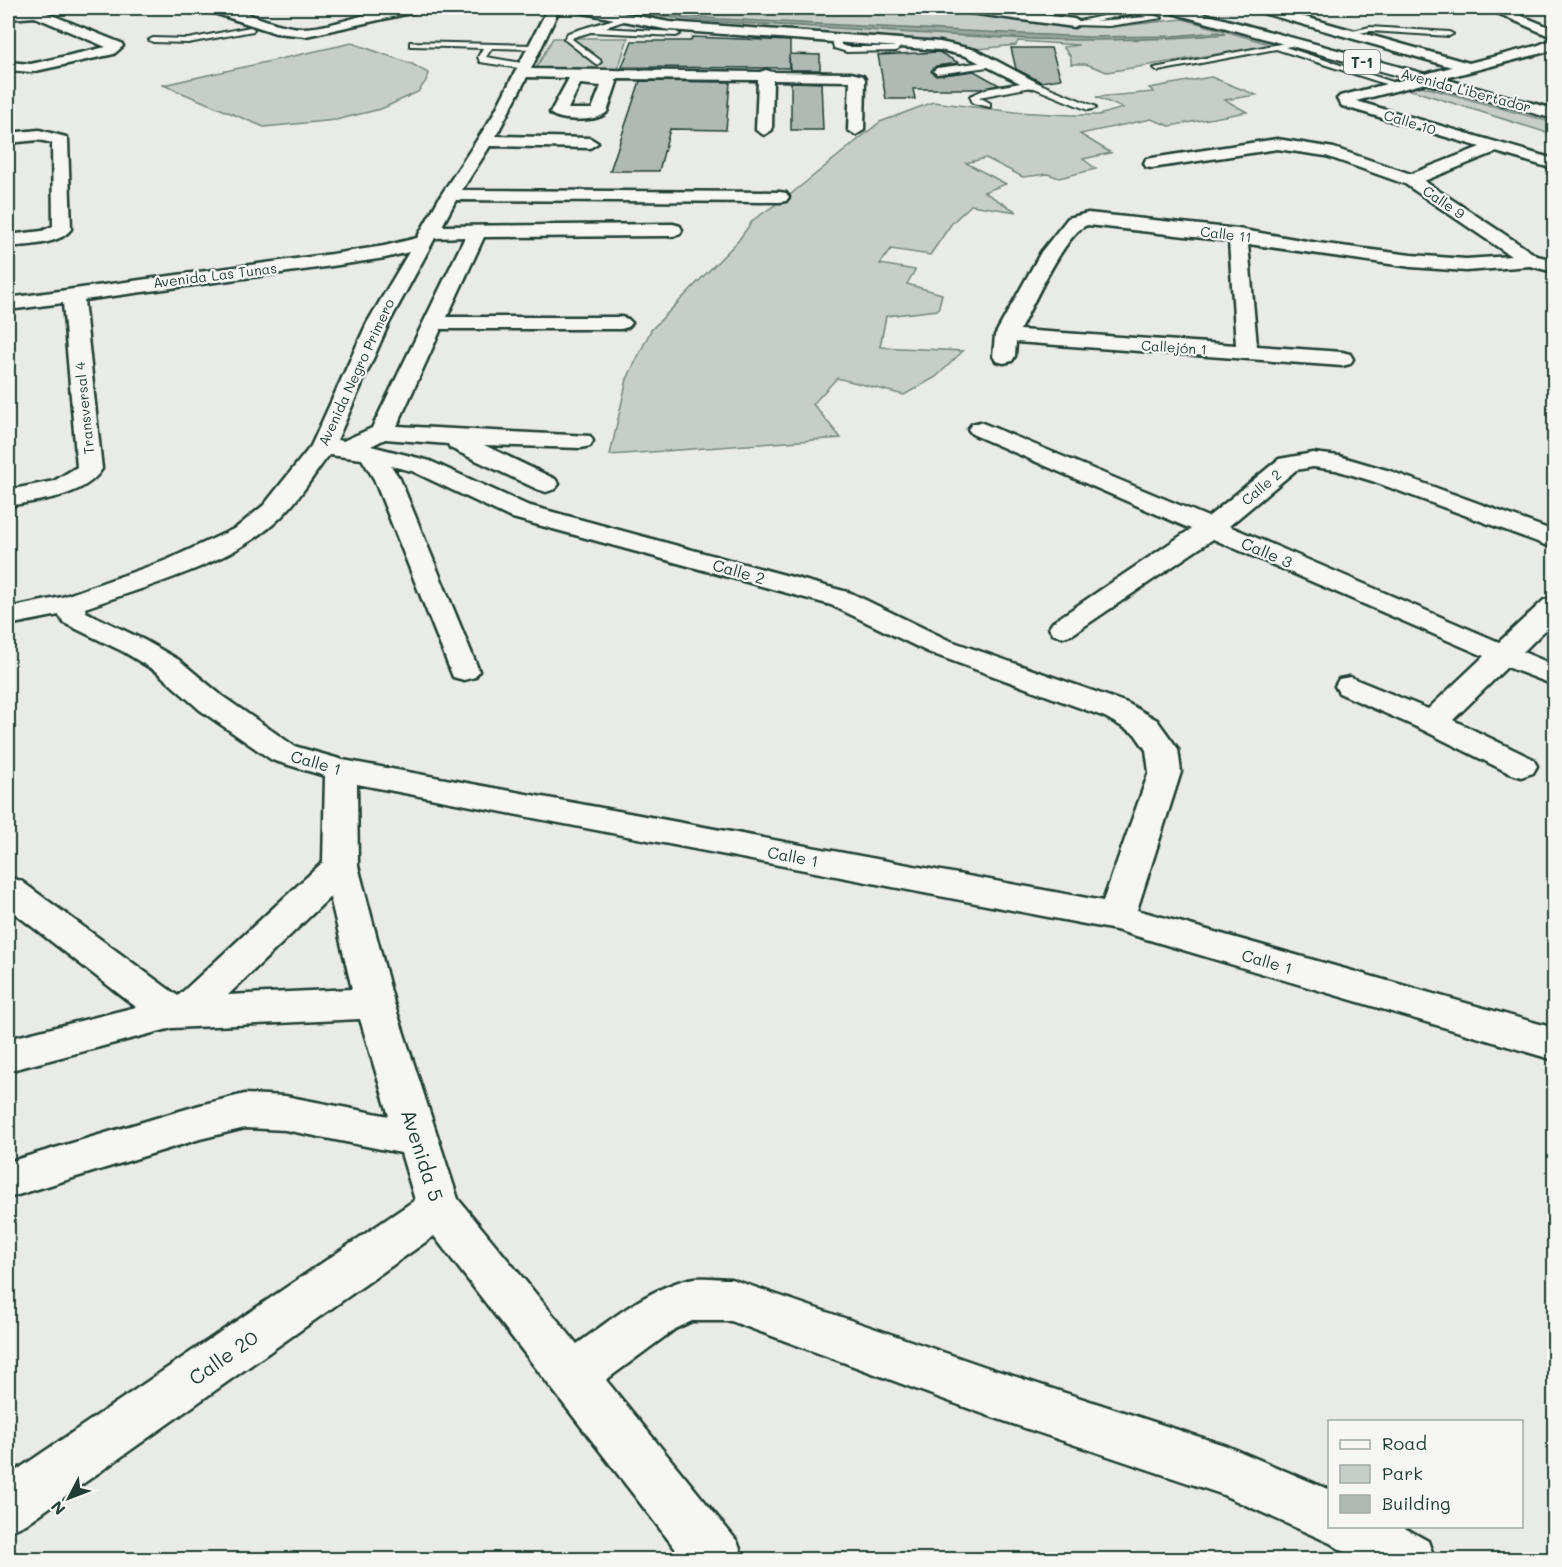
<svg xmlns="http://www.w3.org/2000/svg" width="1562" height="1567" viewBox="0 0 1562 1567" font-family="Mali,sans-serif">
  <rect width="100%" height="100%" fill="#e9ebe7"/>
  <filter id="ink" filterUnits="userSpaceOnUse"><feTurbulence type="fractalNoise" baseFrequency=".0167" numOctaves="2"/><feDisplacementMap in="SourceGraphic" scale="12" xChannelSelector="R" yChannelSelector="G"/><feConvolveMatrix kernelMatrix="1 2 1 2 8 2 1 2 1" color-interpolation-filters="sRGB"/></filter>
  <g filter="url(#ink)">
    <path fill="#c7cec9" stroke="#73867e" stroke-width="1.5" d="M598,8h357l105,15v3l52,1 71,-8 90,26 -166,27 -21,-8h-15v-7l-8,-10 16,-2 -61,-4 -2,4 -38,4 -28,-1 -182,-20 -68,-3 -45,-5z
      M553,38h75l-10,31 -83,1z
      M352,43l60,21 16,9 -2,8 -8,11 -37,17 -45,11 -72,7 -101,-42z
      M1211,77l45,18 -31,5 22,12 -77,14 -19,-7 -71,15 31,19 -28,6 13,10 -37,9 -11,-4 -25,3 -37,-19 -20,5 40,21 -22,8 33,20 -46,-7 -19,18 -22,32 -39,-6 -11,15 35,6 -8,14 35,10 -4,16 -52,6 -6,31 83,4 -27,26 -32,18 -67,-17 -24,26 28,34 -231,17 17,-76 24,-49 87,-89 15,-21 38,-26 89,-72 53,-20 82,10 57,3h27l24,-7 -27,-11 58,-5 -5,-4z
      M1421,86l133,37v12l-149,-47z"/>
    <path fill="#99a6a0" stroke="#687c75" stroke-width="1.5" d="M614,8l104,11 370,18 84,-1 46,-4 7,2c-129,13 -260,2 -390,-6 -74,-5 -149,-4 -221,-20z"/>
    <path fill="#b0bab5" stroke="#1f3d34" stroke-width="1.5" d="M692,37l98,4v13l30,1v15h-30l-1,-15v13l-167,-1 10,-26h59z
      M1011,48h40l10,31 -20,3 -25,-13z
      M939,52l20,11 -23,3 -5,5 5,5 38,-5 25,14 -18,4h-68l2,10h-29l-8,-44z
      M640,81l90,1 -4,48 -56,-1 -11,42h-49z
      M791,82l30,1 2,47h-32z"/>
    <g fill="none" stroke-linecap="round" stroke-linejoin="round">
      <g stroke="#1f3d34" stroke-width="4">
        <path id="service" d="M1135,9l27,9 -53,8 -35,-1 -4,-2zM1135,13l12,4 -52,4z
          M624,16l4,2 -1,2 -24,8 73,4 4,2 -4,2 -85,-4 -17,5 -2,2 28,21 1,2 -4,3 -33,-26 4,-6z
          M250,27l4,2 -1,2 -65,12 -35,-1 -4,-2 4,-2 35,1z
          M1370,27l79,5 4,2 -4,2 -79,-5 -22,4 -4,-2z
          M836,37l4,2 1,6 7,2h46l-2,-6 4,-2 7,6 -7,6 -49,1 -13,-4 -2,-9z
          M1295,41l4,2 -1,2 -13,2 117,38 -7,2 -119,-38 -118,22 -4,-3z
          M410,42l124,3 4,2 -4,2 -42,-1 -6,9 42,7 1,2 -4,3 -45,-7 -2,-5 5,-9 -70,-2h-3z
          M992,61l3,1v4l-58,8 -4,-3 4,-3z
          M1033,81l61,25 2,2 -8,2 -56,-23 -53,10 11,6v4l-17,-4 -3,-7 16,-7z"/>
      </g>
      <g stroke="#1f3d34" stroke-width="5">
        <path id="minor" d="M207,8c33,-4 63,20 97,20 38,-1 78,-25 117,-20l-6,4 -109,24 -30,-3 -68,-22z
          M548,8h12l-29,61 229,3 6,-2 6,2 79,1 12,3 2,3 -1,51 -8,5 -8,-5 2,-49 -77,-1 -1,50 -8,5 -8,-5 2,-50 -144,-1 3,3 -10,30c-9,10 -48,10 -57,1l19,-35 -42,-1 -31,59 94,2 8,5 -8,5 -100,-2 -28,44 318,2 6,1 3,4 -3,4 -6,1 -324,-2 -14,26 231,-2 7,2 2,4 -2,4 -7,2 -189,1 -37,80h174l7,2 4,4 -4,4 -7,2h-180l-44,97 193,10 3,5 -3,5 -9,2 -97,-3 71,34 4,5 -4,5 -9,3 -9,-3 -87,-41 -2,-4 -63,-5 -14,7 59,15 97,44 324,88 97,47 179,63 30,17 21,29 3,23 -44,138 417,118v32l-438,-130 -759,-146 1,82 36,137 64,196 119,145c34,-24 70,-55 112,-65 13,-3 29,0 42,0l258,89 238,78 103,44v36h71l27,15 7,19h-78l-27,-17 -109,-49 -232,-78 -258,-95h-39l-17,8 -69,51 131,161 7,19h-60l-250,-324 -408,288 -18,8v-56l407,-276 -14,-47 -116,-23 -40,-2 -45,11 -192,59v-36l192,-57 45,-11 40,2 104,20 -29,-97 -188,9 -164,43v-32l128,-32 -128,-99v-31l13,4 157,115 145,-134 2,-86 -53,-16 -72,-50 -43,-38 -33,-20 -60,-29 -5,-8 -51,10v-17l54,-11 105,-37 69,-32 28,-23 47,-59 56,-123 42,-71 -24,6 -53,8 -248,34 18,169c-19,29 -63,31 -94,37v-16l46,-9 23,-14 -14,-164 -55,7v-12l324,-44 52,-8 33,-8 24,-43 51,-78zM580,84l21,2 -9,23h-24zM465,237l-93,191 -29,13 -6,-1 52,-117 46,-85zM329,455l33,4 12,20 79,198 11,3 11,-3 4,-6 -79,-192 -9,-13 21,5 97,46 322,88 97,47 177,65 30,17 11,16 3,22 -46,129 -760,-141 -49,-14 -72,-50 -43,-36 -35,-20 -58,-28 -1,-4c61,-22 150,-45 196,-91 18,-17 32,-42 48,-62zM330,897l22,92 -124,6z
          M573,8h23l73,14 271,20 36,8 64,34 -7,4 -5,-1 -62,-31 -26,-6 -271,-20 -90,-18z
          M957,8h31l86,11 7,4 -7,4 -111,-15z
          M1255,8h18l196,55 67,-17 18,-7v9l-8,4 -190,49 198,58v10l-58,-17 -72,29 113,75 17,4v12l-24,-6 -64,5 -55,-4 -163,-23 9,102 85,6 8,2 3,5 -3,5 -8,2 -326,-24 -1,14 -3,5 -8,2 -8,-2 -3,-5 2,-21 46,-83 27,-34 20,-5 150,16 80,14 93,12 55,4 45,-3 -106,-72 -79,-28 -49,-7 -125,19 -6,-1 -2,-4 2,-4 6,-1 125,-19 57,9 77,26 69,-27 -138,-41 -5,-7 3,-3 112,-29 -196,-56zM1088,225l141,16 7,104 -216,-15c11,-22 47,-101 68,-105z
          M1486,8h16l52,21v9z
          M37,9l84,34 2,3 -9,8 -83,18 -23,-2v-8l23,2 75,-17 -71,-30 -27,2v-8z
          M39,130l27,7 2,3 3,89c-11,16 -46,16 -63,18v-12l34,-4 11,-5 -1,-83 -13,-3 -31,3v-10z
          M980,422l228,95 71,-58 34,-6 26,3 51,15 164,60v17l-182,-67 -36,-11 -23,-3 -17,3 -67,56 270,116 45,-42 10,-2v23l-31,31 31,13v20l-47,-18 -54,53 80,39 4,7 -4,7 -12,4 -12,-4 -88,-44 -82,-36 -4,-7 4,-7 11,-2 78,32 56,-53 -271,-117 -140,95 -10,3 -10,-3 -4,-6 4,-6 138,-93 -219,-95 -4,-5 4,-5z"/>
      </g>
      <g stroke="#1f3d34" stroke-width="5">
        <path id="primary" d="M1164,8h19l371,101v10l-389,-108z"/>
      </g>
      <use href="#service" fill="#f6f6f2" fill-rule="evenodd"/>
      <use href="#minor" fill="#f6f6f2" fill-rule="evenodd"/>
      <use href="#primary" fill="#f6f6f2" fill-rule="evenodd"/>
    </g>
  </g>
  <g text-anchor="middle" dominant-baseline="central" stroke-width="4.5" stroke-linejoin="round" paint-order="stroke">
    <g font-size="14" fill="#1f3d34" stroke="#f6f6f2">
      <text transform="translate(1466 90) rotate(15)">Avenida Libertador</text>
      <text transform="translate(1410 122) rotate(17)">Calle 10</text>
      <text transform="translate(1444 202) rotate(34)">Calle 9</text>
      <text transform="translate(1226 234) rotate(7)">Calle 11</text>
      <text transform="translate(215 275) rotate(-7)">Avenida Las Tunas</text>
      <text transform="translate(1174 347) rotate(4)">Callejón 1</text>
      <text transform="translate(356 372) rotate(-65)">Avenida Negro Primero</text>
      <text transform="translate(84 408) rotate(-96)">Transversal 4</text>
      <text transform="translate(1261 487) rotate(-40)">Calle 2</text>
    </g>
    <rect fill="#f6f6f2" stroke="#60746d" stroke-width="1.5" x="1344" y="50" width="36" height="24" rx="4.5"/>
    <g font-size="15" font-weight="bold" fill="#1f3d34">
      <text x="1362" y="62">T-1</text>
    </g>
    <g font-size="16" fill="#1f3d34" stroke="#f6f6f2">
      <text transform="translate(1267 552) rotate(23)">Calle 3</text>
      <text transform="translate(739 571) rotate(16)">Calle 2</text>
      <text transform="translate(316 762) rotate(16)">Calle 1</text>
      <text transform="translate(793 856) rotate(11)">Calle 1</text>
      <text transform="translate(1267 961) rotate(16)">Calle 1</text>
    </g>
    <g font-size="20" fill="#1f3d34" stroke="#f6f6f2">
      <text transform="translate(423 1155) rotate(72)">Avenida 5</text>
      <text transform="translate(223 1357) rotate(-35)">Calle 20</text>
    </g>
  </g>
  <rect width="1562" height="1567" fill="none" stroke="#f6f6f2" stroke-width="30"/>
  <rect x="15" y="15" width="1532" height="1537" fill="none" stroke="#1f3d34" stroke-width="2" filter="url(#ink)"/>
  <rect x="1328" y="1420" width="195" height="108" fill="#f6f6f2" stroke="#a0aca6" stroke-width="1.5"/>
  <rect x="1340" y="1440" width="30" height="9" fill="#f6f6f2" stroke="#a0aca6" stroke-width="1.5"/>
  <text x="1382" y="1450" font-size="18" fill="#1f3d34">Road</text>
  <rect x="1340" y="1465" width="30" height="18" fill="#c7cec9" stroke="#a0aca6" stroke-width="1.5"/>
  <text x="1382" y="1480" font-size="18" fill="#1f3d34">Park</text>
  <rect x="1340" y="1495" width="30" height="18" fill="#b0bab5" stroke="#a0aca6" stroke-width="1.5"/>
  <text x="1382" y="1510" font-size="18" fill="#1f3d34">Building</text>
  <g transform="translate(69 1498) rotate(228)" stroke="#f6f6f2" stroke-width="4.5" paint-order="stroke">
  <path d="M0-4.5L10 22L0 15L-10 22Z" fill="#1f3d34"/>
  <text y="-9" font-size="16" font-weight="bold" text-anchor="middle" fill="#1f3d34">N</text>
  </g>
</svg>
